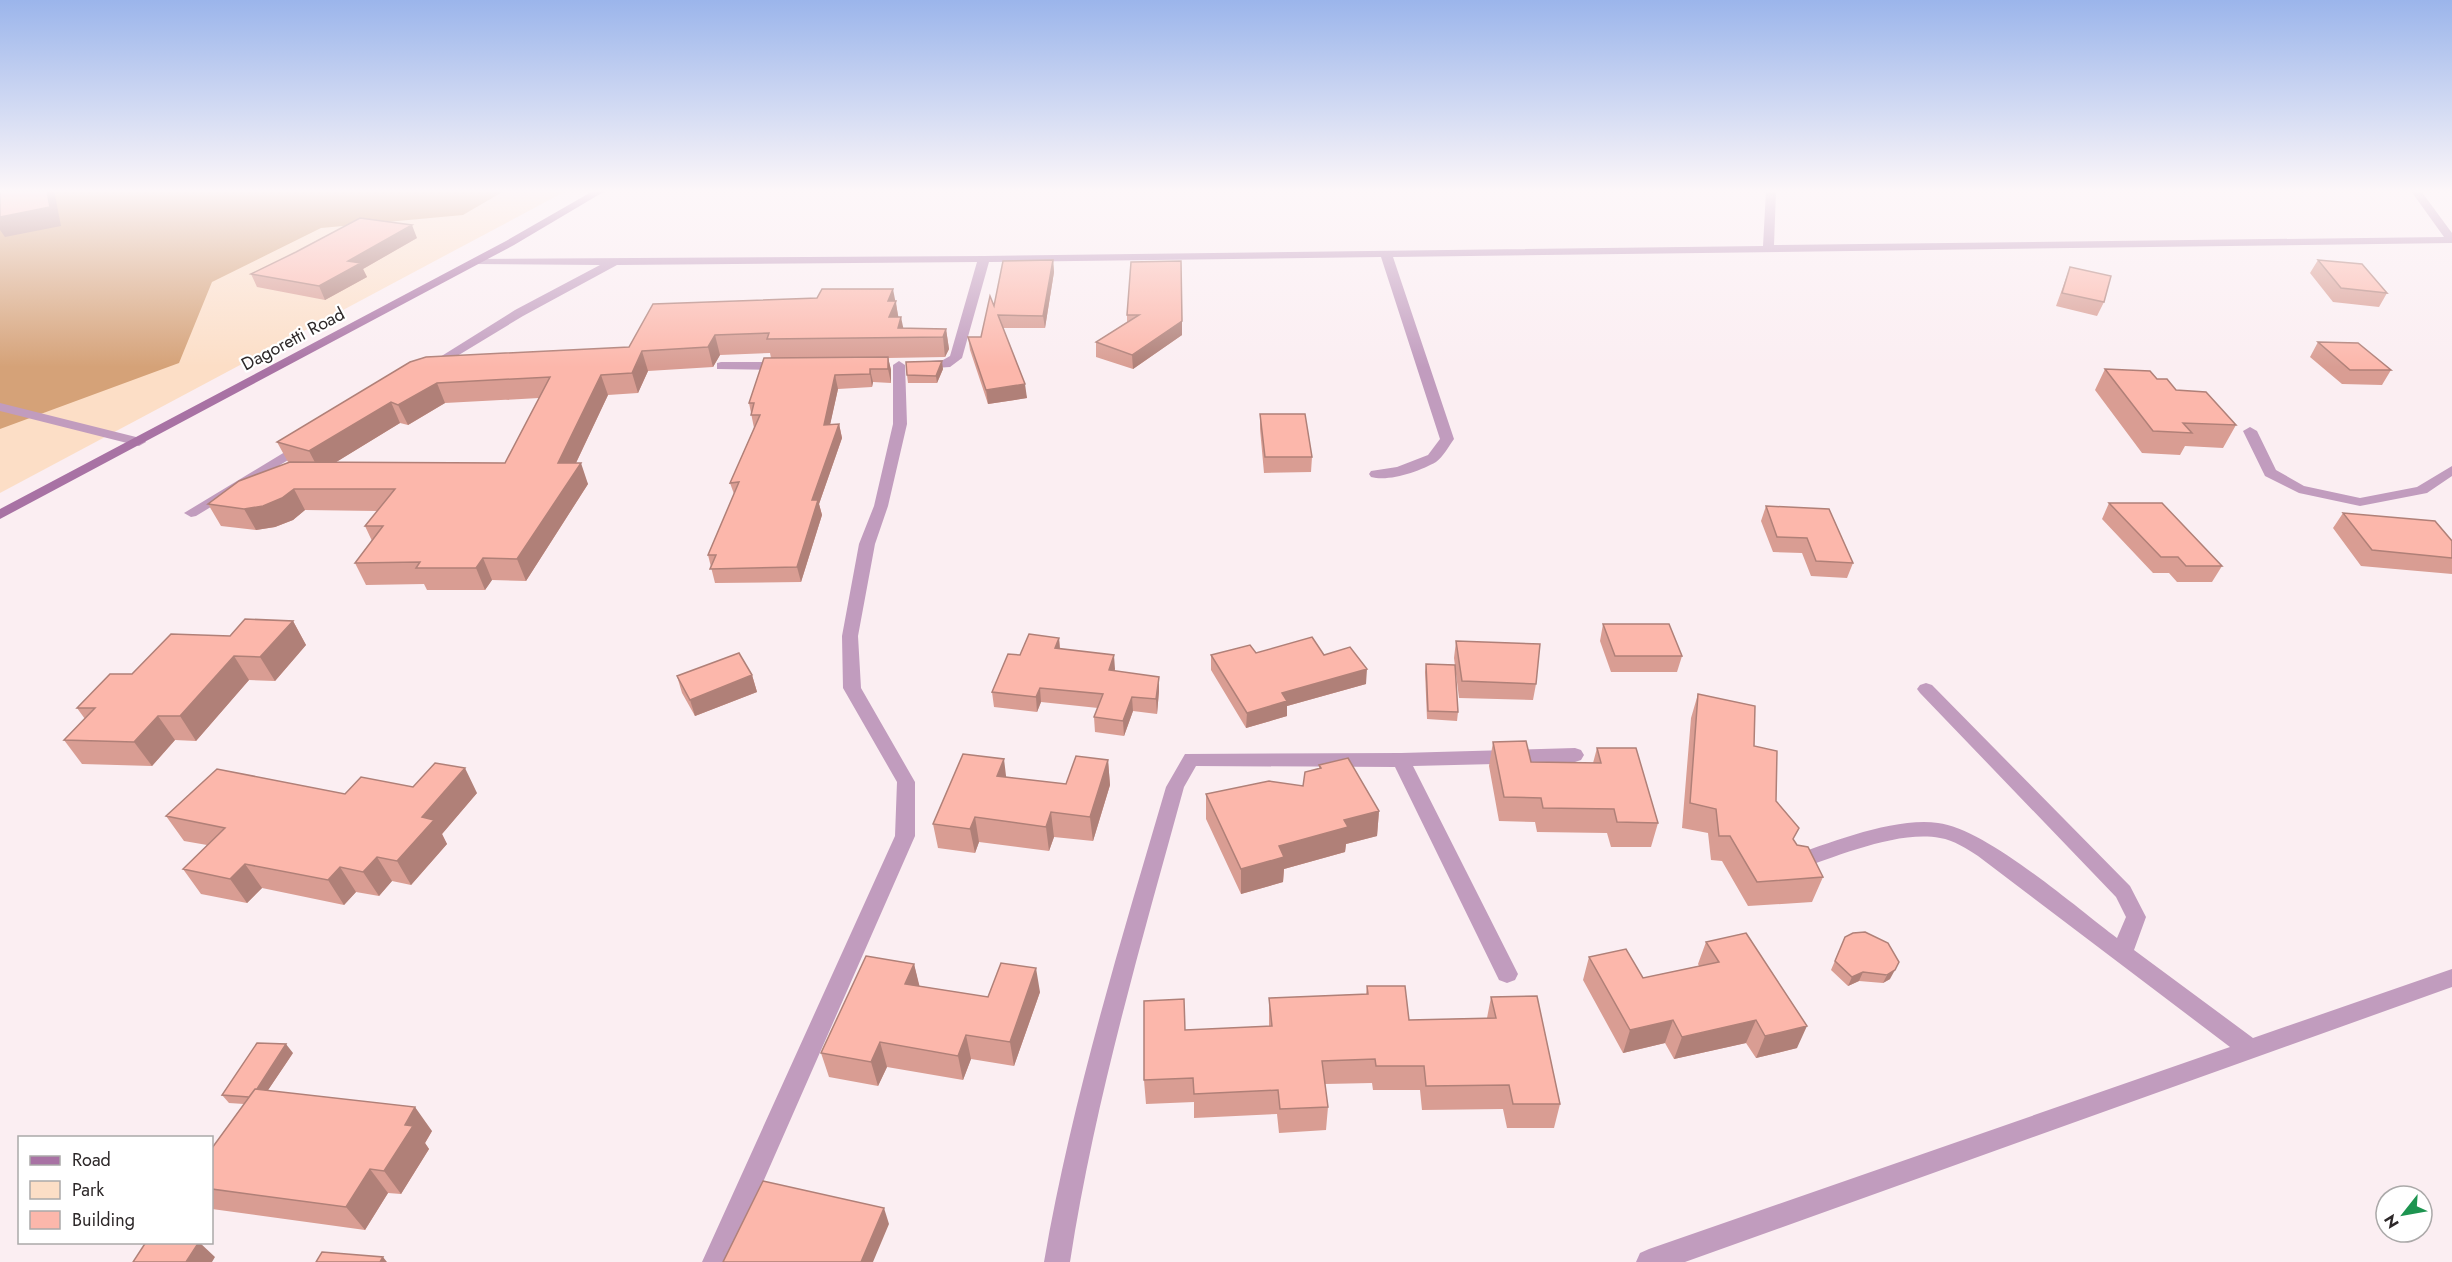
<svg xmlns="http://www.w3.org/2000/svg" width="2452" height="1262" viewBox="0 0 2452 1262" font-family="Jost,sans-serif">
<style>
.green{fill:#fcdec6}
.forest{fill:#d5a278}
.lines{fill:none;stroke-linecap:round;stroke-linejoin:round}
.minor{fill:#c19cbe;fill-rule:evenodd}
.secondary{fill:#a872a4;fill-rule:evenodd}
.wall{fill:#d99d93;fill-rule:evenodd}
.shaded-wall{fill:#b08078}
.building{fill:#fcb7ab;stroke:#b08078;stroke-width:1.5}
.labels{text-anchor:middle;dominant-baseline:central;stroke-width:4.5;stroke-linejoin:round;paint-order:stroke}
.far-street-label{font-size:18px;fill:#2d2829;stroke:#fff}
</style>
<rect width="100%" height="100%" fill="#fbeef2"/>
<path class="green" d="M 0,191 L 566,191 L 0,493 Z"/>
<path class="forest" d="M 0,191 L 504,191 L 463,215 L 321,228 L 212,282 L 179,363 L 0,429 Z"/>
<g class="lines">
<path class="minor" d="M 1766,191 L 1776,191 L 1774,245 L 2444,237 L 2411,191 L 2421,191 L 2452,233 L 2452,243 L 1393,257 L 1454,439 C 1449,446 1443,457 1436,462 C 1420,471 1390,482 1371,477 L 1369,474 L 1371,471 L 1397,467 L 1428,455 L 1440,439 L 1381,257 L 989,262 L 962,358 L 950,367 L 921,369 L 917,368 L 917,362 L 943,360 L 950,356 L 977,262 L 617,265 L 523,316 L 434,370 L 430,371 L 424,367 L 515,310 L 600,265 L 470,264 L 468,262 L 474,259 L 984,256 L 1763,246 Z
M 899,361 L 905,365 L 907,424 L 888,506 L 875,544 L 858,636 L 861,688 L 915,782 L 915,836 L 728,1262 L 702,1262 L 895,836 L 897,782 L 843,688 L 842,636 L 859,544 L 874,506 L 893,424 L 893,365 Z
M 721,362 L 784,362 L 790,366 L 784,370 L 717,369 L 717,363 Z
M 0,403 L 144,439 L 146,442 L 139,446 L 0,411 Z
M 2250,427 L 2257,431 L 2276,470 L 2304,486 L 2360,498 L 2417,487 L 2452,466 L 2452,476 L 2427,493 L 2360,506 L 2299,493 L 2265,476 L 2243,431 Z
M 303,441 L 308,442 L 308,448 L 196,516 L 191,517 L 184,513 Z
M 1926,683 L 1932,685 L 2130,886 L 2146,917 L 2134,950 L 2253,1038 L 2452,969 L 2452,987 L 1685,1262 L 1636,1262 L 1640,1253 L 1649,1249 L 2230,1047 L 1978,856 C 1967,849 1954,840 1940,838 C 1897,830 1837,857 1795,870 L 1788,867 L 1785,862 L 1788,857 C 1831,843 1893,817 1938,823 C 1985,828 2077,908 2117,938 L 2126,917 L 2116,897 L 1920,693 L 1917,689 L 1920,685 Z
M 1575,748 L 1581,750 L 1584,755 L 1581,760 L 1575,762 L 1413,766 L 1518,974 L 1515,980 L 1507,983 L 1499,980 L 1395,767 L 1196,766 L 1184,787 C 1141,944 1095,1100 1070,1262 L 1044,1262 C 1072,1100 1120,944 1166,787 L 1185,754 L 1401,753 Z"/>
<path class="secondary" d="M 593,191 L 605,191 L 514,245 L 0,519 L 0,509 L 506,241 Z"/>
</g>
<path class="wall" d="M 417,238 L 363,269 L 367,277 L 325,300 L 257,287 L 251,274 Z
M 1053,260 L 1054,272 L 1045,328 L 1003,328 L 1027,398 L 988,404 L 970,350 L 968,337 L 981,337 L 994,306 Z
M 2318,260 L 2387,293 L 2379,307 L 2333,302 L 2310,273 Z
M 1181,261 L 1182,335 L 1133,369 L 1096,357 L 1096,342 L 1127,322 L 1127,315 Z
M 2070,267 L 2104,302 L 2097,316 L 2056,306 Z
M 895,301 L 896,301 L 898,317 L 903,328 L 946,329 L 949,349 L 945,357 L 888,358 L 891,370 L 891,383 L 873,382 L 872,387 L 838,389 L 830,424 L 839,424 L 842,438 L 819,504 L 822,515 L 801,582 L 715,583 L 708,555 L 734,494 L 730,483 L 754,428 L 749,403 L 771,358 L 770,353 L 720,355 L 713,367 L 648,371 L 638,393 L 608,395 L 576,463 L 588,484 L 526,581 L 492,580 L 485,590 L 427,590 L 424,584 L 366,585 L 355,563 L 372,541 L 365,526 L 378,511 L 305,510 L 293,520 L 275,527 L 256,530 L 221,526 L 208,504 L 288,462 L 277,442 L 410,362 L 629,347 ZM 539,398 L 505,463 L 336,462 L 400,423 L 408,425 L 445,403 Z
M 2318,342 L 2391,370 L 2382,385 L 2342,384 L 2310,357 Z
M 943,369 L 937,383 L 908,383 L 907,375 Z
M 2105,369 L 2157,379 L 2236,425 L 2223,448 L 2185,446 L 2180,455 L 2142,453 L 2095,390 Z
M 1260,414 L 1312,457 L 1311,472 L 1264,473 L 1260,429 Z
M 2109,503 L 2222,566 L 2212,582 L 2177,582 L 2169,573 L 2153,573 L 2102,519 Z
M 1766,506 L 1853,563 L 1847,578 L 1811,576 L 1802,553 L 1773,552 L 1761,521 Z
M 2343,513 L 2452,541 L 2452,574 L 2361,566 L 2333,528 Z
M 293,621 L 306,645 L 275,681 L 249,680 L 196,741 L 175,740 L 152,766 L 82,764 L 64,740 L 85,719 L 77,708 L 132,674 Z
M 1603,624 L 1682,656 L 1677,672 L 1611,672 L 1600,641 Z
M 1059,638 L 1060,649 L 1115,669 L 1114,671 L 1159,691 L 1157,714 L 1133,711 L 1124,736 L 1095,732 L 1094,717 L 1098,708 L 1041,702 L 1037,712 L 994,707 L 992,692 L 1020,655 Z
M 1456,641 L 1536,684 L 1533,700 L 1459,698 L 1454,658 Z
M 1256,653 L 1324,655 L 1366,684 L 1287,706 L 1287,716 L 1246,728 L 1211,670 L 1211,655 Z
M 1426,664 L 1458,712 L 1457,721 L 1427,719 L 1425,672 Z
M 752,675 L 757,692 L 695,716 L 682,693 L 677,676 Z
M 1698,694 L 1754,746 L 1776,801 L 1794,841 L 1823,877 L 1812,902 L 1748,906 L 1722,861 L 1711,860 L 1708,833 L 1682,828 L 1691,718 Z
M 1493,742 L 1531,762 L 1593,763 L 1597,748 L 1658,823 L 1651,847 L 1611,847 L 1607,833 L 1537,832 L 1535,822 L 1499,821 L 1489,766 Z
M 1108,760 L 1110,785 L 1093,841 L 1054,837 L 1049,851 L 979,842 L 975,853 L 938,848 L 933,824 L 1006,777 L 1066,784 Z
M 1319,765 L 1379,811 L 1377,836 L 1346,844 L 1345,852 L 1284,869 L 1283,882 L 1241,894 L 1206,819 L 1206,794 L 1303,786 L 1319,768 Z
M 413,787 L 477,793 L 442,834 L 447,844 L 411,885 L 392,881 L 379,896 L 356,892 L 344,905 L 262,888 L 247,903 L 201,894 L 183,869 L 207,845 L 184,841 L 166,816 Z
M 1845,937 L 1890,979 L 1883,983 L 1859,981 L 1848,986 L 1831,970 Z
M 1706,942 L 1797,1048 L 1756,1058 L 1746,1043 L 1674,1059 L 1665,1043 L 1623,1053 L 1583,980 L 1589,957 L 1643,978 L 1699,966 L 1698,964 Z
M 914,964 L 919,986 L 988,997 L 1040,992 L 1014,1066 L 971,1059 L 963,1080 L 887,1067 L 878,1086 L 829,1077 L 821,1053 Z
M 1367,986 L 1409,1020 L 1487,1018 L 1491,997 L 1560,1104 L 1554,1128 L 1507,1128 L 1503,1109 L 1422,1110 L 1420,1090 L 1373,1090 L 1372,1083 L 1325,1084 L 1328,1107 L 1326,1130 L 1279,1133 L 1277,1114 L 1194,1118 L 1194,1102 L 1146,1104 L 1144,1080 L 1185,1030 L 1269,1026 L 1269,998 L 1366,994 Z
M 293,1053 L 268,1090 L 432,1131 L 425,1143 L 429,1149 L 401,1194 L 388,1193 L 365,1230 L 212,1209 L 212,1148 L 244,1104 L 229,1103 L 222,1095 Z"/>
<path class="shaded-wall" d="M 47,191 L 53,191 L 55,195 L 61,226 L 5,237 L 0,230 L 0,217 Z
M 412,225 L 417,238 L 363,269 L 367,277 L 325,300 L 319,286 L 348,261 Z
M 1053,260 L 1054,272 L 1045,328 L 1043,316 Z
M 893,289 L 899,320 L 893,337 L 888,301 Z
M 901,317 L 905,336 L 898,328 Z
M 1182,321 L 1182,335 L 1133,369 L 1132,355 Z
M 946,329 L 949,349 L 945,357 L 943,337 Z
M 715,335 L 720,355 L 713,367 L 708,347 Z
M 642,351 L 648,371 L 638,393 L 632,373 Z
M 888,357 L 891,370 L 891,383 L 888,369 Z
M 942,361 L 943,369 L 937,383 L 936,376 Z
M 870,369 L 873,382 L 872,387 L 870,374 Z
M 601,375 L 608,395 L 566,484 L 558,463 Z
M 835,375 L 838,389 L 827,439 L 824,425 Z
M 437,383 L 445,403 L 408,425 L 398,405 Z
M 1025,384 L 1027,398 L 988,404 L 986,390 Z
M 391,402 L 400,423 L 320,472 L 309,451 Z
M 839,424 L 842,438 L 819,504 L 822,515 L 801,582 L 797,567 L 812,500 Z
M 581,463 L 588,484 L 526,581 L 517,559 Z
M 294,489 L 305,510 L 293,520 L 275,527 L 256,530 L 244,509 Z
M 483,558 L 492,580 L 485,590 L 476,568 Z
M 293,621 L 306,645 L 275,681 L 260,657 Z
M 1059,638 L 1060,652 L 1055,648 Z
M 1114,655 L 1115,669 L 1110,684 L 1109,670 Z
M 234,656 L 249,680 L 196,741 L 180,716 Z
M 1367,669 L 1366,684 L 1287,706 L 1287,716 L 1246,728 L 1247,713 L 1282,693 Z
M 752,675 L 757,692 L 695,716 L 690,700 Z
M 1159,677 L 1159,691 L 1157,714 L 1156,699 Z
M 1040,688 L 1041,702 L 1037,712 L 1036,697 Z
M 1132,697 L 1133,711 L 1124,736 L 1123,721 Z
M 158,716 L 175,740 L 152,766 L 134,742 Z
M 1004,759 L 1007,784 L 997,776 Z
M 1108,760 L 1110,785 L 1093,841 L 1090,817 Z
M 465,768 L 477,793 L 442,834 L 447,844 L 411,885 L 397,861 L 422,817 Z
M 1379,811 L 1377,836 L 1346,844 L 1345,852 L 1284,869 L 1283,882 L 1241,894 L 1241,869 L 1279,846 L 1344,820 Z
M 1051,812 L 1054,837 L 1049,851 L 1046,827 Z
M 975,817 L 979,842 L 975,853 L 970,829 Z
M 377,857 L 392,881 L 379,896 L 363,872 Z
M 245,864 L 262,888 L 247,903 L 230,879 Z
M 340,867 L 356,892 L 344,905 L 328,880 Z
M 914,964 L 920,988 L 905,984 Z
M 1036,968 L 1040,992 L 1014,1066 L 1010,1042 Z
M 1895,970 L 1890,979 L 1883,983 L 1887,975 Z
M 1863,972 L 1859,981 L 1848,986 L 1852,977 Z
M 1673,1020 L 1665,1043 L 1623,1053 L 1630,1030 Z
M 1756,1020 L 1746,1043 L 1674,1059 L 1682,1037 Z
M 1807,1026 L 1797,1048 L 1756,1058 L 1765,1036 Z
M 966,1035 L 971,1059 L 963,1080 L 958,1056 Z
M 880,1042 L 887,1067 L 878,1086 L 871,1062 Z
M 286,1044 L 293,1053 L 258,1105 L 252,1097 Z
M 415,1107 L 432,1131 L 425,1143 L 429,1149 L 401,1194 L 384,1171 L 405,1125 Z
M 370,1169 L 388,1193 L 365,1230 L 346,1207 Z
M 884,1208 L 889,1224 L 873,1262 L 861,1262 Z
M 199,1242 L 215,1257 L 212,1262 L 186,1262 Z
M 383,1257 L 387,1262 L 380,1262 Z"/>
<path class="building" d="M 0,191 L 47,191 L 50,207 L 0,217 Z
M 360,218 L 412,225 L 348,261 L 361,263 L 319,286 L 251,274 L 296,252 Z
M 1053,260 L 1043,316 L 998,315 L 1025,384 L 986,390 L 968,337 L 981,337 L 990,296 L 994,306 L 1003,261 Z
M 2318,260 L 2362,264 L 2387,293 L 2341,288 Z
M 1181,261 L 1182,321 L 1132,355 L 1096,342 L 1139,315 L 1127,315 L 1131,262 Z
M 2070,267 L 2111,276 L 2104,302 L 2062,293 Z
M 822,289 L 893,289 L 888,301 L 896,301 L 889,317 L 901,317 L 898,328 L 946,329 L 943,337 L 767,339 L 769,333 L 715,335 L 708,347 L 642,351 L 632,373 L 601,375 L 558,463 L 581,463 L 517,559 L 483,558 L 476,568 L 416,568 L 420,562 L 355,563 L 383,526 L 365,526 L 395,489 L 294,489 L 282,498 L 263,506 L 244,509 L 208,504 L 239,481 L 290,462 L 505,463 L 550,377 L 437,383 L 398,405 L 391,402 L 309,451 L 277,442 L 410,362 L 426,357 L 629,347 L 653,304 L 817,298 Z
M 2318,342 L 2358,343 L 2391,370 L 2350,370 Z
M 888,357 L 888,369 L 870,369 L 870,374 L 835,375 L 824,425 L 839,424 L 812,500 L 818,500 L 797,567 L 710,569 L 716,555 L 708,555 L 739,482 L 730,483 L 760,415 L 751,415 L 754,403 L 749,403 L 764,358 Z
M 942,361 L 936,376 L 907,375 L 906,362 Z
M 2105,369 L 2150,371 L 2157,379 L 2167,379 L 2176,390 L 2206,392 L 2236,425 L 2183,423 L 2192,433 L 2153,431 Z
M 1260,414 L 1305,414 L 1312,457 L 1265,457 Z
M 2109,503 L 2162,503 L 2222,566 L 2186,566 L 2178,557 L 2161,557 Z
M 1766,506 L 1829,509 L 1853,563 L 1816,561 L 1807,538 L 1777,537 Z
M 2343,513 L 2435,521 L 2452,541 L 2452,558 L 2372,550 Z
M 245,619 L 293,621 L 260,657 L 234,656 L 180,716 L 158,716 L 134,742 L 64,740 L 95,708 L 77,708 L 110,674 L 132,674 L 171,634 L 230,636 Z
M 1603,624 L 1669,624 L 1682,656 L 1615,656 Z
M 1029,634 L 1059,638 L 1055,648 L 1114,655 L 1109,670 L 1159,677 L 1156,699 L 1132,697 L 1123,721 L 1094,717 L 1103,694 L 1040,688 L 1036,697 L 992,692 L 1008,654 L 1020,655 Z
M 1312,637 L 1324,655 L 1350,647 L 1367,669 L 1282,693 L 1287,701 L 1247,713 L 1211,655 L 1250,645 L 1256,653 Z
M 1456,641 L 1540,644 L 1536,684 L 1462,681 Z
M 739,653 L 752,675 L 690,700 L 677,676 Z
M 1426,664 L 1455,665 L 1458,712 L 1428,711 Z
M 1698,694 L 1755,706 L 1754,746 L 1777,751 L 1776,801 L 1799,828 L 1793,839 L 1797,845 L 1808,847 L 1823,877 L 1757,882 L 1730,836 L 1719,836 L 1716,809 L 1690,803 Z
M 1526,741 L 1531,762 L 1601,763 L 1597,748 L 1636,748 L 1658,823 L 1617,822 L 1614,809 L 1543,808 L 1541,798 L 1504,797 L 1493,742 Z
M 963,754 L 1004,759 L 997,776 L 1066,784 L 1076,756 L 1108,760 L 1090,817 L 1051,812 L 1046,827 L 975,817 L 970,829 L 933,824 Z
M 1348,758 L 1379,811 L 1344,820 L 1348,827 L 1279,846 L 1284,857 L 1241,869 L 1206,794 L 1269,781 L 1303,786 L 1305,772 L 1321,768 L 1319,765 Z
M 435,763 L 465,768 L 422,817 L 434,820 L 397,861 L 377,857 L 363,872 L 340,867 L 328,880 L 245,864 L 230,879 L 183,869 L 225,828 L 166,816 L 217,769 L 345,794 L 361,777 L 413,787 Z
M 1865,932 L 1888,943 L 1899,962 L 1895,970 L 1887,975 L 1863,972 L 1852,977 L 1835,961 L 1845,937 L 1853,933 Z
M 1746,933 L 1807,1026 L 1765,1036 L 1756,1020 L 1682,1037 L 1673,1020 L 1630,1030 L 1589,957 L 1626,949 L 1643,978 L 1719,962 L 1706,942 Z
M 866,956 L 914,964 L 905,984 L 988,997 L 1001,963 L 1036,968 L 1010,1042 L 966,1035 L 958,1056 L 880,1042 L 871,1062 L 821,1053 Z
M 1367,986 L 1405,986 L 1409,1020 L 1496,1018 L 1491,997 L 1537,996 L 1560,1104 L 1513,1104 L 1509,1085 L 1426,1086 L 1424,1066 L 1376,1066 L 1375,1059 L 1322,1061 L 1328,1107 L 1280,1109 L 1278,1090 L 1194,1094 L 1193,1078 L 1144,1080 L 1144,1001 L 1184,999 L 1185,1030 L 1272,1026 L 1269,998 L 1368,994 Z
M 257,1043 L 286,1044 L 257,1089 L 255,1089 L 249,1097 L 222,1095 Z
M 255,1089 L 415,1107 L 405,1125 L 413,1126 L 384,1171 L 370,1169 L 346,1207 L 212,1189 L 212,1148 Z
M 763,1181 L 884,1208 L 861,1262 L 723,1262 Z
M 146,1242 L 199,1242 L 186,1262 L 133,1262 Z
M 322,1252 L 383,1257 L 380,1262 L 316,1262 Z"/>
<linearGradient id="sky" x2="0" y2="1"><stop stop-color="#9bb5eb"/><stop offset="0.52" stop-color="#fdf7f9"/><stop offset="1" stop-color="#fdf7f9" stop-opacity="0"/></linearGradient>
<rect width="2452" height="367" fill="url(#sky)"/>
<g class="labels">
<g class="far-street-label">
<text transform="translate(293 339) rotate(-28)">Dagoretti Road</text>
</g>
</g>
<rect x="18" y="1136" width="195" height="108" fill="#ffffff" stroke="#aba9a9" stroke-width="1.5"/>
<rect x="30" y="1156" width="30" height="9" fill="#a872a4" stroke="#aba9a9" stroke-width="1.5"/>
<text x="72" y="1166" font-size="18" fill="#2d2829">Road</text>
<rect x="30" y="1181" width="30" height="18" fill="#fcdec6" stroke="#aba9a9" stroke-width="1.5"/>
<text x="72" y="1196" font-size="18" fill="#2d2829">Park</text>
<rect x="30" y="1211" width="30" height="18" fill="#fcb7ab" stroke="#aba9a9" stroke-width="1.5"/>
<text x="72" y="1226" font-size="18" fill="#2d2829">Building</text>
<g transform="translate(2404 1214) rotate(239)"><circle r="28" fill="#ffffff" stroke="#aba9a9" stroke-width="1.5"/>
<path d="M0-4.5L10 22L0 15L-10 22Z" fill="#1d9450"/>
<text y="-9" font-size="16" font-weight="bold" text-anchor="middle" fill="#2d2829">N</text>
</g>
</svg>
